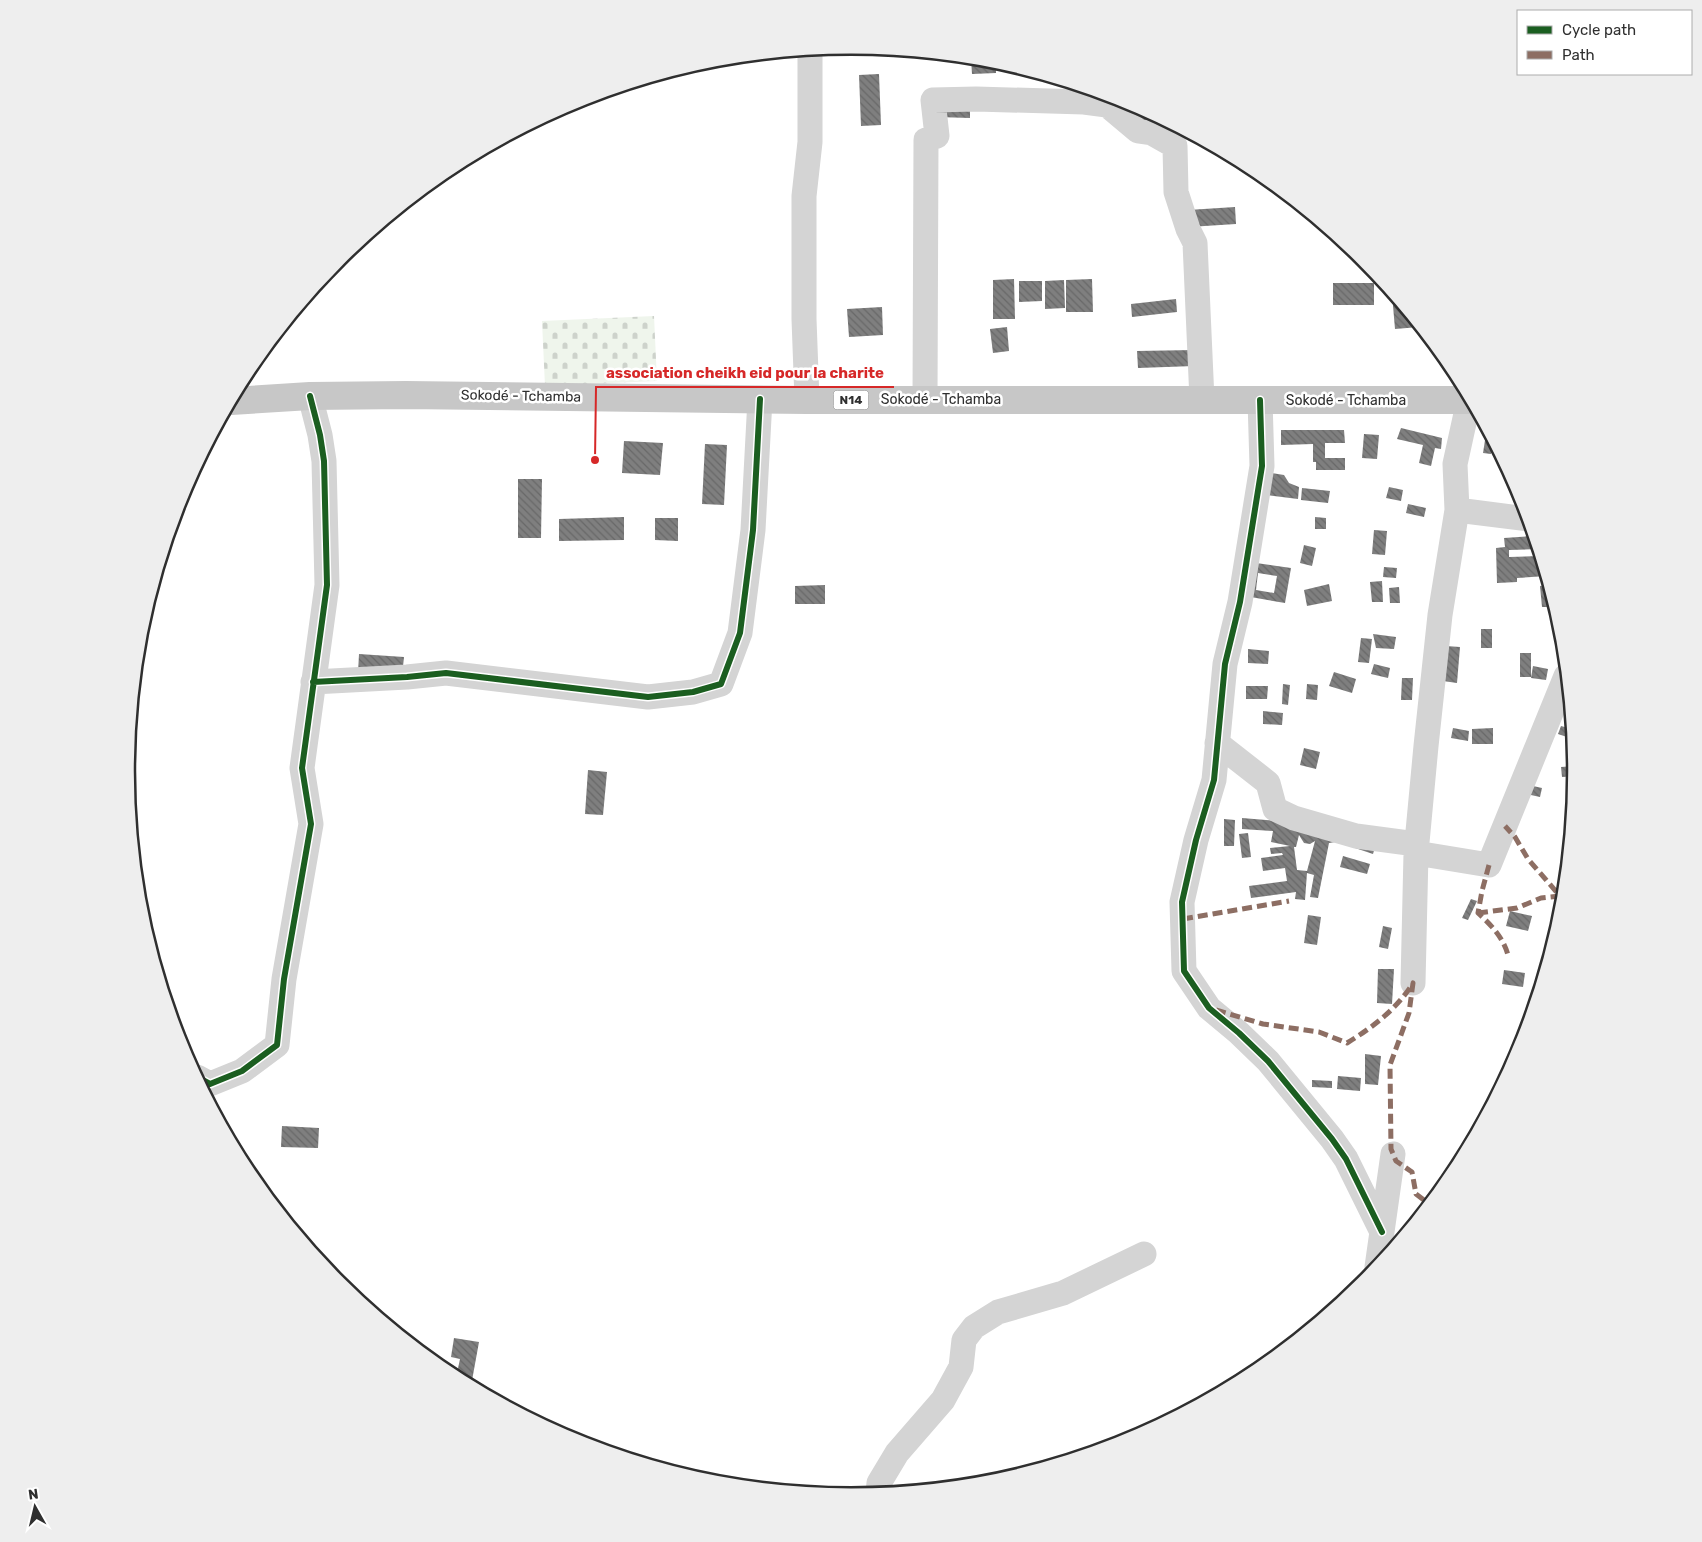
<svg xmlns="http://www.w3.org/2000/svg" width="1702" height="1542" viewBox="0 0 1702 1542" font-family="Rubik,sans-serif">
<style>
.cemetery{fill:url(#cemetery-stones)}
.building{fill:url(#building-back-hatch);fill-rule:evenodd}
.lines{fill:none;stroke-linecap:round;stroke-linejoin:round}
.minor{stroke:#d4d4d4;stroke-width:25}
.major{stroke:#c7c7c7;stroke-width:28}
.quiet{stroke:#8d6e63;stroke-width:5;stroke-dasharray:10 5;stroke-linecap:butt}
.cycleway-casing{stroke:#fff;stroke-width:9}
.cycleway{stroke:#1b5e20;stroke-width:6}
.labels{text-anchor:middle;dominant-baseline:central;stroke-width:5;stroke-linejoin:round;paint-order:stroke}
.shield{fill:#fff;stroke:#6d6d6d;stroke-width:1}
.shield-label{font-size:12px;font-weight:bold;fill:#2f2f2f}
.street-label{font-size:14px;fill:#2f2f2f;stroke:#fff}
.rim{fill:none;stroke:#2f2f2f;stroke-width:2.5}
.leader{fill:none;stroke:#d62828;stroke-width:2}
.callout-dot{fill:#d62828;stroke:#fff;stroke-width:2}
.callout-label{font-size:15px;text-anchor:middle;font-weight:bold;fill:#d62828;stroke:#fff;stroke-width:5;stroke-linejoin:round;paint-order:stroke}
</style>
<defs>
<pattern id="cemetery-stones" width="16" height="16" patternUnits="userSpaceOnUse" patternTransform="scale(1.25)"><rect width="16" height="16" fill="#eff5ec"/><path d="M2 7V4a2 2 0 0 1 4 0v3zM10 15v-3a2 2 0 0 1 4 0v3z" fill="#cdd2cb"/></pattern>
<pattern id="building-back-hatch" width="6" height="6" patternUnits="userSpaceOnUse" patternTransform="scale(1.25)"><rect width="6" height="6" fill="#7f7f7f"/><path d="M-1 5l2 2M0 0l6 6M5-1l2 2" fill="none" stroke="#686868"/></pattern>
</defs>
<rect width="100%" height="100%" fill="#fff"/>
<path class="cemetery" d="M 654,316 L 657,381 L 545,386 L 542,321 Z"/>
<path class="building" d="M 971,58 L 996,61 L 996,73 L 972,74 Z
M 879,74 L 881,125 L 861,126 L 859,75 Z
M 970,102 L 970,118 L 937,117 L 935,103 Z
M 1136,117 L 1158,117 L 1180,129 L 1137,128 Z
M 1235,207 L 1236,224 L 1189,227 L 1188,210 Z
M 1014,279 L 1015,319 L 993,319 L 993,280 Z
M 1092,279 L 1093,312 L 1066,312 L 1066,280 Z
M 1064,280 L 1065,308 L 1045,309 L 1045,281 Z
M 1019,281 L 1042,281 L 1042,301 L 1019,302 Z
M 1333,283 L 1374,283 L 1374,305 L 1333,305 Z
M 1392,294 L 1419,327 L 1395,329 Z
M 1176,299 L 1177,312 L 1132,317 L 1131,304 Z
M 882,307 L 883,335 L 849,337 L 847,309 Z
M 1007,327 L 1009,351 L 993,353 L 990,329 Z
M 1194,350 L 1194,366 L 1138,368 L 1137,351 Z
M 1401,428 L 1442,438 L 1441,449 L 1435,448 L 1431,466 L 1419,463 L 1423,445 L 1397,439 Z
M 1281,430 L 1344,430 L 1345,443 L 1325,443 L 1325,458 L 1345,458 L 1345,470 L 1316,470 L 1316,462 L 1313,462 L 1313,444 L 1281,445 Z
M 1364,434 L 1379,435 L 1377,459 L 1362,458 Z
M 1486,434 L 1489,434 L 1493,442 L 1491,454 L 1483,453 Z
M 624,441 L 663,443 L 660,475 L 622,473 Z
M 705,444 L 727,445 L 724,505 L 702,504 Z
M 1505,470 L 1508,470 L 1513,480 L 1504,479 Z
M 1265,472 L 1284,475 L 1289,483 L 1299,487 L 1298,499 L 1267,495 Z
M 518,479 L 542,479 L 541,538 L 518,538 Z
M 1389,487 L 1403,490 L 1401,501 L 1386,498 Z
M 1302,488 L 1330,491 L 1328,503 L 1301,500 Z
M 1408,504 L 1426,508 L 1424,517 L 1406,513 Z
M 624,517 L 624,540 L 559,541 L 559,519 Z
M 1315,517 L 1326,518 L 1326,529 L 1315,529 Z
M 655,518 L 678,518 L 678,541 L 655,540 Z
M 1374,530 L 1387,531 L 1385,555 L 1372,554 Z
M 1533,536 L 1537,549 L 1509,550 L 1509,557 L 1540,556 L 1546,576 L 1517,578 L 1517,582 L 1497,583 L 1496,548 L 1505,547 L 1504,538 Z
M 1304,545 L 1316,548 L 1312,566 L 1300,563 Z
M 1249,562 L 1291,568 L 1285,603 L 1245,596 ZM 1258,573 L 1277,576 L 1274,593 L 1256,590 Z
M 1384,567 L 1397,568 L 1396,578 L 1383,577 Z
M 1382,581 L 1383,602 L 1372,602 L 1370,582 Z
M 1329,584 L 1332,601 L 1307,606 L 1304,590 Z
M 825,585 L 825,604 L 795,604 L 795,586 Z
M 1548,585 L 1551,594 L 1551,607 L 1542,607 L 1540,586 Z
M 1399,587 L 1400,603 L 1390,603 L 1389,588 Z
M 1481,629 L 1492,629 L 1492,648 L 1481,648 Z
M 1373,634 L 1396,637 L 1394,649 L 1376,648 Z
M 1361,638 L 1372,639 L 1369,663 L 1358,662 Z
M 1446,646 L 1460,647 L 1457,683 L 1443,681 Z
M 1248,649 L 1269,651 L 1268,664 L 1248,663 Z
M 1520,653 L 1531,653 L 1531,677 L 1520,677 Z
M 359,654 L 404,657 L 402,676 L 358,673 Z
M 1374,664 L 1390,668 L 1388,678 L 1371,674 Z
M 1533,666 L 1548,669 L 1546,680 L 1531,678 Z
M 1334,672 L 1356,679 L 1352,693 L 1329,686 Z
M 1402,678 L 1413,678 L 1412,700 L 1401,700 Z
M 1283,684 L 1290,685 L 1288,705 L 1282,704 Z
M 1307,684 L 1318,685 L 1317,700 L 1306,699 Z
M 1246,686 L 1268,686 L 1267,699 L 1246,699 Z
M 1263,711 L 1283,713 L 1282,725 L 1263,724 Z
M 1561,726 L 1572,729 L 1573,739 L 1558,734 Z
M 1453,728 L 1469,731 L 1468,741 L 1451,738 Z
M 1493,728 L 1493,744 L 1472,744 L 1472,729 Z
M 1304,748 L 1320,752 L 1316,769 L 1300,765 Z
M 1568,749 L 1574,751 L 1575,760 L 1566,758 Z
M 1575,766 L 1575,776 L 1562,777 L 1561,767 Z
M 588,770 L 607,772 L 603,815 L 585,814 Z
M 1524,784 L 1542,788 L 1540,797 L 1522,793 Z
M 1242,818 L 1277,821 L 1376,844 L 1373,854 L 1346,845 L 1348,840 L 1329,843 L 1318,898 L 1310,897 L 1314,875 L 1307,873 L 1305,900 L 1295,899 L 1296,892 L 1251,898 L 1249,886 L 1287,881 L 1285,868 L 1263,871 L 1261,858 L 1283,855 L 1282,853 L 1271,854 L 1270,848 L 1290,846 L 1271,842 L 1273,831 L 1242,829 ZM 1299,835 L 1304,843 L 1310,844 L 1315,841 L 1307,871 L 1297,870 L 1294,847 L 1296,847 Z
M 1224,819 L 1235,820 L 1234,846 L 1224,846 Z
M 1248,833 L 1251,857 L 1242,858 L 1239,834 Z
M 1343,856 L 1370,864 L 1367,874 L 1340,867 Z
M 1471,899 L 1477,901 L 1468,920 L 1462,918 Z
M 1510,911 L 1532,916 L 1528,931 L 1506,926 Z
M 1308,915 L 1321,917 L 1317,945 L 1304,943 Z
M 1383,926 L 1392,928 L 1388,949 L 1379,947 Z
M 1378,969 L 1394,969 L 1392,1004 L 1377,1003 Z
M 1504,970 L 1525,973 L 1523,987 L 1502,984 Z
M 1365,1054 L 1381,1056 L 1378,1085 L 1365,1084 Z
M 1338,1076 L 1361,1078 L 1360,1091 L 1337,1089 Z
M 1312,1080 L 1332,1081 L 1332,1088 L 1312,1087 Z
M 282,1126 L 319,1128 L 318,1148 L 281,1147 Z
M 454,1338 L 479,1342 L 471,1386 L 445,1371 L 457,1373 L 460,1359 L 451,1357 Z"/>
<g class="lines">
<path class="minor" d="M 925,399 L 926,140 L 937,136 L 933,100 L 976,99 L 1084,102 L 1107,105 L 1138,131 L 1152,133 L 1175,146 L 1176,192 L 1188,229 L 1195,243 L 1202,400
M 807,400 L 804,319 L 804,196 L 810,142 L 810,50
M 1260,400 L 1262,466 L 1240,602 L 1225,664 L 1214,780 L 1196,840 L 1182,902 L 1184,971 L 1209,1008 L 1239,1033 L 1268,1061 L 1332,1139 L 1346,1159 L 1382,1232
M 1457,510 L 1528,519
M 313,682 L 407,677 L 446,673 L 648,697 L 693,692 L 721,684 L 740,633 L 753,530 L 760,399
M 1217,743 L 1268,783 L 1275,809 L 1294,818 L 1356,836 L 1416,844
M 1416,853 L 1489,865 L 1566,676
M 1413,983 L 1416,853 L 1426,746 L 1440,615 L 1457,510 L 1455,464 L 1469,400
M 197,1077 L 210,1084 L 242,1071 L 277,1045 L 284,979 L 311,824 L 302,768 L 327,585 L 324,461 L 320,435 L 310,396
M 1377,1267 L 1393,1154
M 878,1493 L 879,1483 L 897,1453 L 943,1400 L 961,1367 L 964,1340 L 974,1327 L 998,1312 L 1063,1293 L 1144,1254"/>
<path class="major" d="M 231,401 L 310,396 L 406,395 L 807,400 L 1470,400"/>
<path class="quiet" d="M 1469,400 L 1470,398
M 1489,865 L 1482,891 L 1478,913 C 1491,925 1503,937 1508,955
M 1478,913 L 1517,908 L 1541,898 L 1560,896 L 1528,859 L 1515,837 L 1505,826
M 1183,919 L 1289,901
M 1216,1010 L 1263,1024 L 1319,1032 L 1347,1043 C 1373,1027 1397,1009 1413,983 L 1409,1013 L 1390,1065 L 1391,1149 L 1396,1161 L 1412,1172 L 1416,1194 L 1429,1204"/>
<g class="cycleway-casing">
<path id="cycleway" d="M 1260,400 L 1262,466 L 1240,602 L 1225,664 L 1214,780 L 1196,840 L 1182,902 L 1184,971 L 1209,1008 L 1239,1033 L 1268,1061 L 1332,1139 L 1346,1159 L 1382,1232
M 313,682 L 407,677 L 446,673 L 648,697 L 693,692 L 721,684 L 740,633 L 753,530 L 760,399
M 197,1077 L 210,1084 L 242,1071 L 277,1045 L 284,979 L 311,824 L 302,768 L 327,585 L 324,461 L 320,435 L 310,396"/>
</g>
<use href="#cycleway" class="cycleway"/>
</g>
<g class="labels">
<rect class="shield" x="833.5" y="390.5" width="35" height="19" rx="4"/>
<g class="shield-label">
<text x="851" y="400">N14</text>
</g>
<g class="street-label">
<text transform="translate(521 396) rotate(1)">Sokodé - Tchamba</text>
<text x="941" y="399">Sokodé - Tchamba</text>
<text x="1346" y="400">Sokodé - Tchamba</text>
</g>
</g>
<path d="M0 0H1702V1542H0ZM135 771a716 716 0 1 1 1432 0a716 716 0 1 1-1432 0Z" fill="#eee" fill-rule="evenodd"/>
<path class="rim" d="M135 771a716 716 0 1 1 1432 0a716 716 0 1 1-1432 0Z"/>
<path class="leader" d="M595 460L596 387H894"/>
<circle class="callout-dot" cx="595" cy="460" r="5"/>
<g class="callout-label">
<text x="745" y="378">association cheikh eid pour la charite</text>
</g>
<rect x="1517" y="10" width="175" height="65" fill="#ffffff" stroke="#acacac"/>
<rect x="1527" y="26" width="25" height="8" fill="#1b5e20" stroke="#acacac"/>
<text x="1562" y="35" font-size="15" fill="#2f2f2f">Cycle path</text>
<rect x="1527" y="51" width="25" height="8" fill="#8d6e63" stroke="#acacac"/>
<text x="1562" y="60" font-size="15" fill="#2f2f2f">Path</text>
<g transform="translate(35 1507) rotate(352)" stroke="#ffffff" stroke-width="4" paint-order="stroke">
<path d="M0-4L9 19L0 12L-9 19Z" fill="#2f2f2f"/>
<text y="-8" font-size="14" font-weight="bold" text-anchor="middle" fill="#2f2f2f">N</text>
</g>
</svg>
